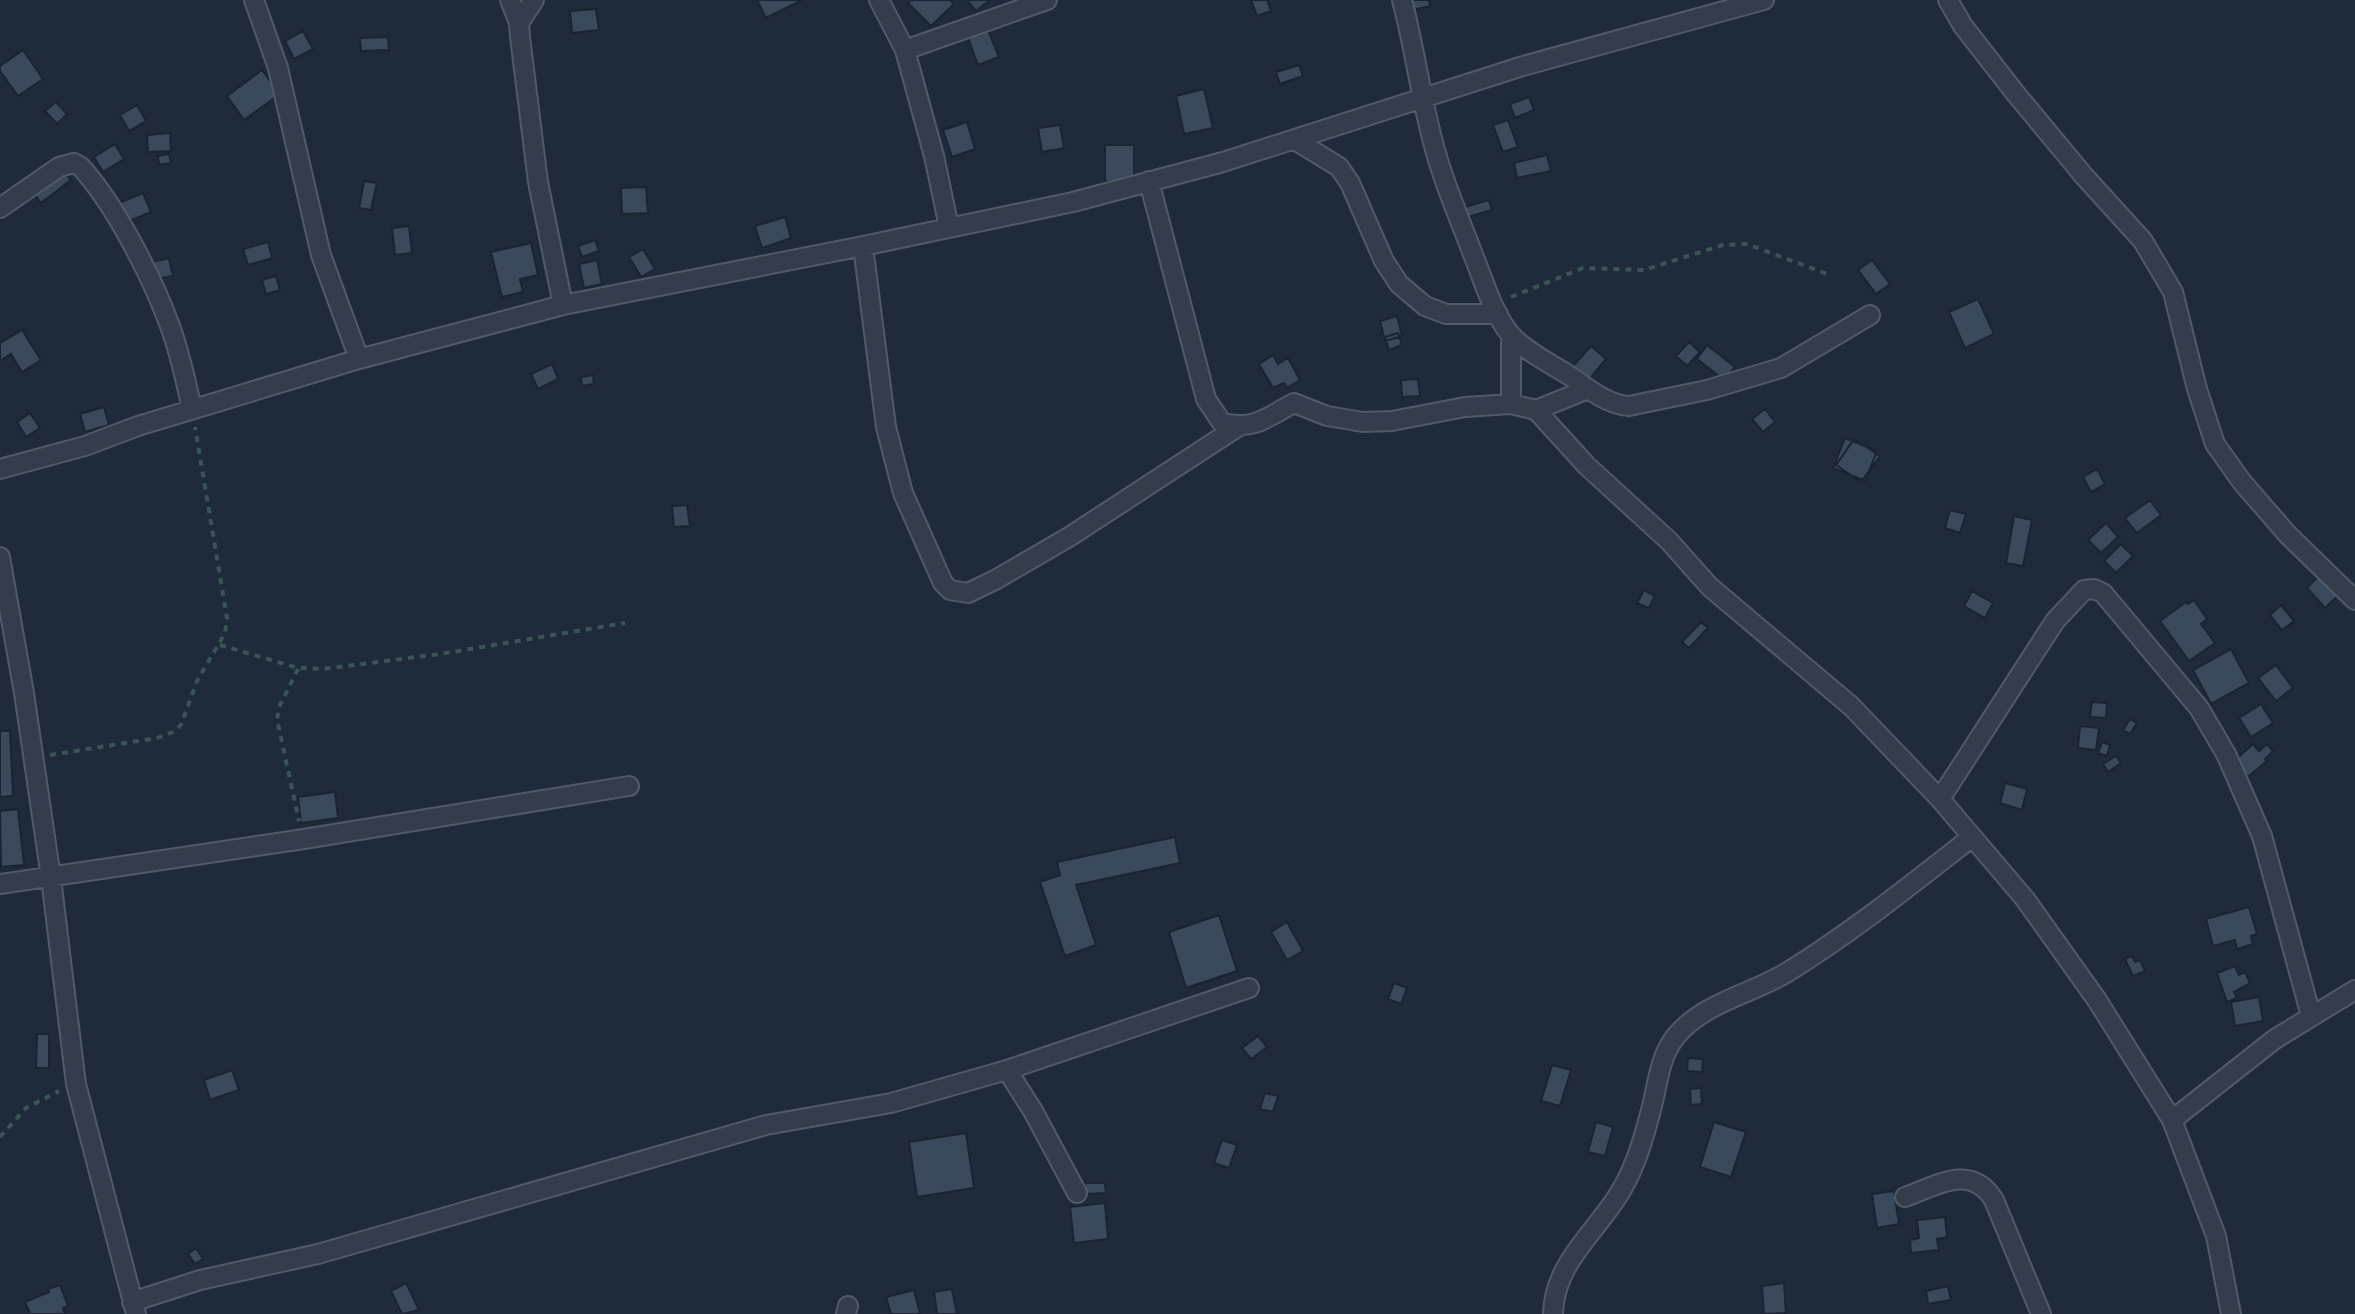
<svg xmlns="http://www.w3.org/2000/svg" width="2355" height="1314" viewBox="0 0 2355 1314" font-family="Overpass,sans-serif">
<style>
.building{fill:#3a495b;stroke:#1a2432;stroke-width:2}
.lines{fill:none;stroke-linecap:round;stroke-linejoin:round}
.minor-casing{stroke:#505b69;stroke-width:22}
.path{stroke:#3b5556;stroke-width:4;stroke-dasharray:6 6;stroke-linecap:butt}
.minor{stroke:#333d4b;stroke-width:18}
</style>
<rect width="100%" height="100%" fill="#1f2b3b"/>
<path class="building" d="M 757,0 L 802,0 L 766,18 Z
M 911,0 L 950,0 L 954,4 L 931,26 L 908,3 Z
M 967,0 L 990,0 L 976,11 Z
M 1251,0 L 1267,0 L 1271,11 L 1257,16 Z
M 1411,0 L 1429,0 L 1430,6 L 1413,10 Z
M 596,9 L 599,30 L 572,33 L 570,11 Z
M 988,30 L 999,57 L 978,65 L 968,38 Z
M 303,31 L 313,49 L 294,59 L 285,41 Z
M 388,37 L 389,50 L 361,51 L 360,38 Z
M 23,50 L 43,79 L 18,96 L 0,71 L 0,66 Z
M 1299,65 L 1303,76 L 1280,84 L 1276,72 Z
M 262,70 L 280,94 L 244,120 L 227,96 Z
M 1204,89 L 1213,128 L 1184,134 L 1176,96 Z
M 1529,97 L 1534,110 L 1515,118 L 1510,104 Z
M 56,102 L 67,114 L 57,124 L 45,111 Z
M 137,105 L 146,121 L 129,131 L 120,115 Z
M 1508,120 L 1518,147 L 1503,152 L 1493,125 Z
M 967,122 L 975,149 L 952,157 L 943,130 Z
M 1060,125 L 1064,148 L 1042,152 L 1038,128 Z
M 170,133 L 171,151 L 148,152 L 147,135 Z
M 115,144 L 124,159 L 103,172 L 94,157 Z
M 1105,145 L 1134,145 L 1134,181 L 1105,182 Z
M 169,154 L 171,163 L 159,165 L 158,156 Z
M 1547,155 L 1551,171 L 1517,178 L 1514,163 Z
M 61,168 L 71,180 L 41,203 L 32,191 Z
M 364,181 L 377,183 L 371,210 L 359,208 Z
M 646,187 L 648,213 L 622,214 L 621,188 Z
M 143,193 L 151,212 L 125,223 L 116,204 Z
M 1489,200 L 1492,210 L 1468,217 L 1465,207 Z
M 785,217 L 791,238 L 762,248 L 755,226 Z
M 409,226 L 412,253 L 395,255 L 392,228 Z
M 595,240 L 599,251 L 582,257 L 578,246 Z
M 268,242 L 272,258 L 248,265 L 243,249 Z
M 531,243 L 538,275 L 520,279 L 523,292 L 502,297 L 491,252 Z
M 643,249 L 655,269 L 641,277 L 629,257 Z
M 169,258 L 173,276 L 156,279 L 152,262 Z
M 597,260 L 602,284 L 584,288 L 579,264 Z
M 1872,260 L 1890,284 L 1876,294 L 1858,270 Z
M 276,276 L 280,290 L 266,294 L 262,280 Z
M 1978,299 L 1994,334 L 1965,348 L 1949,312 Z
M 1397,316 L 1402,336 L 1385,341 L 1380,321 Z
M 22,330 L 41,360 L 22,372 L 11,354 L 0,361 L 0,343 Z
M 1398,333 L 1402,345 L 1389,350 L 1385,337 Z
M 1689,342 L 1700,352 L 1687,366 L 1676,356 Z
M 1707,345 L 1735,367 L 1724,380 L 1697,359 Z
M 1591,346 L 1606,359 L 1587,382 L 1571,368 Z
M 1273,355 L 1278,364 L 1288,358 L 1300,380 L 1287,388 L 1284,383 L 1273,388 L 1259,364 Z
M 552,364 L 558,379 L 538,389 L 531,374 Z
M 593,375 L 594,384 L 582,386 L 581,377 Z
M 1418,379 L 1420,396 L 1402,397 L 1401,380 Z
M 104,407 L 109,425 L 85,432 L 80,414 Z
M 1765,409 L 1775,422 L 1763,432 L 1752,419 Z
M 30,413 L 40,428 L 26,437 L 17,422 Z
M 1845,438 L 1877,451 L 1865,481 L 1833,468 Z
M 1854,439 L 1880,456 L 1861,482 L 1836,465 Z
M 2097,469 L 2105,484 L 2091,492 L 2083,477 Z
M 2150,500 L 2161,515 L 2137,533 L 2125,518 Z
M 687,505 L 690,526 L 674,527 L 672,506 Z
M 1950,510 L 1966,514 L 1960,533 L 1945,528 Z
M 2014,516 L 2032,520 L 2023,566 L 2006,563 Z
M 2106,523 L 2118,537 L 2101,553 L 2088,540 Z
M 2121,544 L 2133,556 L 2116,573 L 2104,561 Z
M 2323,571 L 2343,591 L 2325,608 L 2307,588 Z
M 1644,590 L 1655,596 L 1649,608 L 1637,603 Z
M 1972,591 L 1993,603 L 1985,618 L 1964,606 Z
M 2194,600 L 2207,619 L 2201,624 L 2215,643 L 2189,661 L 2160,621 L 2186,602 L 2188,604 Z
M 2281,605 L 2294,621 L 2282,630 L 2270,615 Z
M 1701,622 L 1708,628 L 1689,648 L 1682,642 Z
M 2231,649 L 2249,683 L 2211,704 L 2193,670 Z
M 2276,665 L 2293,688 L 2276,701 L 2258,678 Z
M 2092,702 L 2107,703 L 2106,718 L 2090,717 Z
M 2261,704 L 2273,723 L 2251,737 L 2239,718 Z
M 2130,719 L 2137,723 L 2130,734 L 2123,730 Z
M 2080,726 L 2099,728 L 2096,750 L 2078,748 Z
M 0,731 L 10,731 L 13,796 L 0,797 Z
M 2102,742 L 2110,745 L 2107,756 L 2098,753 Z
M 2253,744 L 2259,751 L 2267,744 L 2273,751 L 2265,759 L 2267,761 L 2248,777 L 2234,761 Z
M 2116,756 L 2121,763 L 2108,772 L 2103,764 Z
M 2005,783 L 2027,789 L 2022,810 L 2000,803 Z
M 335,792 L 338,818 L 301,823 L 298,797 Z
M 18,809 L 24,865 L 1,867 L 0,811 Z
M 1175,837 L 1180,863 L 1076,885 L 1096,945 L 1065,956 L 1040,882 L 1060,875 L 1057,862 Z
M 2249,907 L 2257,934 L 2251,936 L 2253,944 L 2237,949 L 2235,940 L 2213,946 L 2206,919 Z
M 1219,915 L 1237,971 L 1186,988 L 1169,932 Z
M 1287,922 L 1303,951 L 1287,960 L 1271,932 Z
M 2132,956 L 2135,962 L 2140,960 L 2145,971 L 2133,976 L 2125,959 Z
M 2235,966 L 2239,975 L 2245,972 L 2250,983 L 2234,992 L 2237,998 L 2227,1002 L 2217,973 Z
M 1394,983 L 1407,988 L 1401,1004 L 1388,999 Z
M 2259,997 L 2263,1021 L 2235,1026 L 2231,1002 Z
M 37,1034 L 49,1034 L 49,1068 L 36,1068 Z
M 1258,1036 L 1267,1047 L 1251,1059 L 1242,1048 Z
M 1688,1058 L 1703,1059 L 1702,1072 L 1687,1071 Z
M 1552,1065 L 1571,1070 L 1560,1106 L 1541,1101 Z
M 232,1070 L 239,1090 L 210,1100 L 204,1080 Z
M 1701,1088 L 1702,1104 L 1691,1105 L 1690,1089 Z
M 1265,1093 L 1278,1096 L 1273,1112 L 1260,1109 Z
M 1596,1122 L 1613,1127 L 1605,1156 L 1588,1152 Z
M 1714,1122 L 1746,1132 L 1731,1177 L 1700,1167 Z
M 966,1133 L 974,1188 L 917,1197 L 909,1142 Z
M 1222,1140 L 1237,1145 L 1229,1168 L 1214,1163 Z
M 1085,1183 L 1105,1183 L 1106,1193 L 1085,1194 Z
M 1894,1191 L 1899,1224 L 1877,1228 L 1872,1194 Z
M 1105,1203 L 1108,1239 L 1074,1243 L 1070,1207 Z
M 1945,1217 L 1947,1237 L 1937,1239 L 1939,1250 L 1911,1253 L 1910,1240 L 1919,1238 L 1917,1220 Z
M 196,1248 L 203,1259 L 195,1264 L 188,1254 Z
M 406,1283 L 419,1310 L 402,1314 L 391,1291 Z
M 1784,1283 L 1786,1313 L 1764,1314 L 1762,1286 Z
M 60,1285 L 68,1306 L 63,1308 L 65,1314 L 30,1314 L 25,1302 L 49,1292 L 48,1289 Z
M 1948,1286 L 1951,1300 L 1928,1304 L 1926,1291 Z
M 952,1289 L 957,1314 L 937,1314 L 934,1292 Z
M 914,1290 L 920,1314 L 891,1314 L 886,1297 Z"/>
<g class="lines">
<g class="minor-casing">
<path id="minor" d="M 254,0 L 278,68 L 321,255 L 359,359
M 510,0 L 519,23
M 534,0 L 519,23 L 520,37 L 538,182 L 563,305
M 879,0 L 905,50 L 934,156 L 949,227
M 1402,0 C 1416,53 1422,108 1438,160 C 1448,193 1462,225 1474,257 C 1484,282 1493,313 1510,334 C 1523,350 1553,365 1570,376 C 1587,388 1608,405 1629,406 L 1707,390 L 1781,368 L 1870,315
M 1948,0 L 1963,26 L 2016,94 L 2084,176 L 2143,241 L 2173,292 L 2197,389 L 2215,444 L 2242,482 L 2288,535 L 2355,600
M 905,50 L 1047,0
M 1295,140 L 1339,167 L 1350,183 L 1384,261 L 1399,284 L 1425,306 L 1446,314 L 1498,314
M 1149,181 L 1206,399 L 1222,423 C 1256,430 1265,418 1294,403 L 1327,416 L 1363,422 L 1392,421 L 1465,407 L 1511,404 L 1536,410 L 1587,466 L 1669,541 L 1710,587 L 1851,706 L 1940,799 L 2025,899 L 2097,1000 L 2172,1120 L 2216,1236 L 2231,1314
M 0,208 L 59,167 L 74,163 L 80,166 C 115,204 152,277 170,326 C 180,353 186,382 192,409
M 863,246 L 886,427 L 903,493 L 943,583 L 950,590 L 968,593 L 995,580 L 1069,537 L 1239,426
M 1511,404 L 1511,336
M 1536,410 L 1588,389
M 0,469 L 85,446 L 138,426 L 359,359 L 563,305 L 863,246 L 1073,202 L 1223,162 L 1523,66 L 1764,0
M 0,557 L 24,693 L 51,878 L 76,1084 L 136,1314
M 1940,799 L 2055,621 L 2084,590 L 2094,589 L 2103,593 L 2199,708 L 2226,754 L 2262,836 L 2311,1016
M 0,884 L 304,839 L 629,786
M 1007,1070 L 1033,1111 L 1077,1193
M 2172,1120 L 2275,1039 L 2355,990
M 1905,1197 C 1938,1185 1971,1163 1994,1200 L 2041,1314
M 132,1302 L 200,1280 L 318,1254 L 766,1125 L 891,1103 L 1007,1070 L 1249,988
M 846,1314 L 848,1306
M 1553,1314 C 1554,1262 1598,1231 1622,1189 C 1636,1165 1644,1137 1651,1110 C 1658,1084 1659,1057 1676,1036 C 1703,1003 1751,994 1786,973 C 1851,933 1912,884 1972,837"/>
</g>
<path class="path" d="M 1511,297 L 1583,268 L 1644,270 L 1723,245 L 1747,244 L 1827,274
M 220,645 L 298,668 L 323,669 L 440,654 L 625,623
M 298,669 L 280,705 L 277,719 L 299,821
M 50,755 L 157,738 L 173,732 L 181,725 L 197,681 L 225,633 L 227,618 L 195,427
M 0,1137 L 26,1108 L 59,1091"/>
<use href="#minor" class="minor"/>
</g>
</svg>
